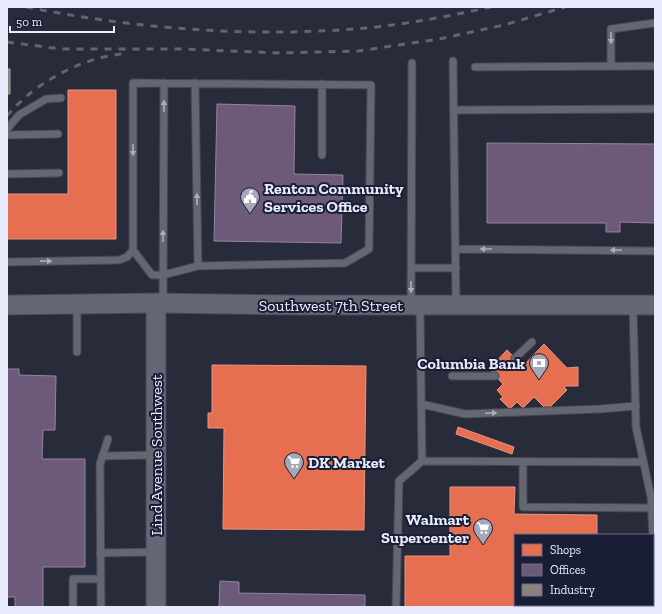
<svg xmlns="http://www.w3.org/2000/svg" width="662" height="614" viewBox="0 0 662 614" font-family="'Zilla Slab',serif">
<style>
.shops{fill:#e76f51;stroke:#e79484}
.offices{fill:#6d597a;stroke:#9285a1}
.industry{fill:#8a817c;stroke:#a6a1a2}
.lines{fill:none;stroke-linecap:round;stroke-linejoin:round}
.service-casing{stroke:#454854;stroke-width:9}
.tertiary-casing{stroke:#454854;stroke-width:21}
.service{stroke:#646672;stroke-width:7}
.tertiary{stroke:#646672;stroke-width:19}
.rail{stroke:#62646f;stroke-width:3;stroke-dasharray:7 7;stroke-linecap:butt}
.oneway{fill:#acafbe}
.labels{text-anchor:middle;dominant-baseline:central;stroke-width:4;stroke-linejoin:round;paint-order:stroke}
.poi-label{font-size:16px;font-weight:bold;fill:#e7ebfc;stroke:#191d35;text-anchor:start}
.street-label{font-size:16px;fill:#e7ebfc;stroke:#191d35}
</style>
<rect width="100%" height="100%" fill="#282b39"/>
<path class="shops" d="M 68,90 L 116,90 L 116,239 L 7,239 L 7,194 L 68,194 Z
M 544,344 L 567,368 L 578,367 L 578,386 L 566,386 L 564,387 L 567,390 L 547,410 L 534,397 L 523,408 L 517,402 L 510,409 L 500,399 L 503,397 L 497,390 L 503,384 L 489,369 L 507,350 L 523,366 Z
M 212,365 L 366,366 L 364,530 L 223,529 L 224,428 L 208,428 L 208,413 L 212,413 Z
M 458,427 L 514,447 L 512,454 L 456,434 Z
M 450,487 L 515,487 L 514,514 L 597,515 L 597,535 L 515,535 L 515,605 L 609,605 L 609,607 L 405,607 L 405,556 L 450,556 Z"/>
<path class="offices" d="M 217,104 L 295,106 L 294,174 L 343,175 L 341,243 L 214,241 Z
M 487,143 L 655,144 L 655,223 L 620,222 L 620,232 L 606,232 L 606,223 L 487,223 Z
M 7,369 L 19,369 L 19,375 L 56,376 L 55,430 L 43,430 L 42,459 L 85,459 L 85,567 L 43,567 L 43,607 L 15,607 L 15,597 L 7,597 Z
M 220,581 L 239,582 L 239,593 L 365,595 L 365,607 L 219,607 Z"/>
<path class="industry" d="M 7,69 L 10,69 L 10,94 L 7,94 Z"/>
<g class="lines">
<g class="service-casing">
<path id="service" d="M 453,61 L 456,305
M 611,66 L 611,29 L 655,23
M 475,67 L 655,66
M 195,83 L 198,266
M 322,84 L 322,155
M 454,110 L 655,109
M 7,129 L 19,115 L 46,99 L 61,98
M 7,135 L 58,134
M 7,174 L 59,173
M 456,249 L 655,251
M 7,262 L 119,260 L 127,257 L 133,250 L 133,83 L 371,85 L 369,249 L 345,263 L 198,266 L 163,275 L 152,275 L 133,250
M 411,268 L 456,268
M 163,303 L 164,83
M 411,305 L 412,63
M 633,305 L 636,427 L 651,497 L 655,578
M 77,352 L 77,304
M 515,358 L 532,342
M 452,376 L 495,376
M 421,404 L 465,414 L 600,409 L 636,406
M 102,456 L 156,455
M 422,461 L 643,462
M 523,462 L 523,507 L 655,508
M 100,553 L 156,552
M 73,607 L 73,579 L 101,579
M 101,607 L 100,464 L 108,439
M 396,607 L 399,481 L 422,461 L 420,306
M 655,607 L 655,583"/>
</g>
<g class="tertiary-casing">
<path id="tertiary" d="M 156,303 L 156,607
M 7,305 L 156,303 L 298,305 L 655,305"/>
</g>
<use href="#service" class="service"/>
<use href="#tertiary" class="tertiary"/>
<path class="rail" d="M 26,7 C 138,29 252,38 366,28 C 408,24 450,16 491,7
M 7,42 L 61,49 L 182,49 L 280,53 L 358,51 L 439,39 L 504,25 L 565,7
M 7,116 C 28,90 64,68 96,59 C 106,56 116,55 126,53"/>
</g>
<defs><path id="oneway-solid" d="M-6-.8H1V-3.2L6.5 0L1 3.2V.8H-6Z"/></defs>
<g class="oneway">
<use href="#oneway-solid" transform="translate(611 38) rotate(90)"/>
<use href="#oneway-solid" transform="translate(164 106) rotate(-90)"/>
<use href="#oneway-solid" transform="translate(133 150) rotate(90)"/>
<use href="#oneway-solid" transform="translate(197 199) rotate(-91)"/>
<use href="#oneway-solid" transform="translate(163 236) rotate(-90)"/>
<use href="#oneway-solid" transform="translate(486 249) rotate(-180)"/>
<use href="#oneway-solid" transform="translate(616 250) rotate(-180)"/>
<use href="#oneway-solid" transform="translate(46 261) rotate(-1)"/>
<use href="#oneway-solid" transform="translate(411 287) rotate(90)"/>
<use href="#oneway-solid" transform="translate(491 413) rotate(-2)"/>
</g>
<defs>
<g id="civic-pin" transform="scale(1)"><path d="M0 17L-7.5 6A9.5 9.5 0 1 1 7.5 6Z" fill="#a4a8b8" stroke="#191d35"/><path d="M-.6-6.5H3V-4.5H.6V-3L4-1V1h2V6H-6V1h2V-1L-.6-3ZM-1.2 2.5V6h2.4V2.5Z" fill="#fff"/></g>
<g id="bank-pin" transform="scale(1)"><path d="M0 17L-7.5 6A9.5 9.5 0 1 1 7.5 6Z" fill="#a4a8b8" stroke="#191d35"/><path d="M-6-4H6V4H-6ZM0-2.3a2.3 2.3 0 1 0 0 4.6a2.3 2.3 0 1 0 0-4.6Z" fill="#fff"/></g>
<g id="supermarket-pin" transform="scale(1)"><path d="M0 17L-7.5 6A9.5 9.5 0 1 1 7.5 6Z" fill="#a4a8b8" stroke="#191d35"/><path d="M-6-5.5h2.5l.6 2H6L4.5 2H-2.5L-4.4-4H-6ZM-1.5 3.2a1.3 1.3 0 1 0 .1 0ZM3 3.2a1.3 1.3 0 1 0 .1 0Z" fill="#fff"/></g>
</defs>
<g fill-rule="evenodd">
<use href="#civic-pin" x="250" y="197"/>
<use href="#bank-pin" x="539" y="363"/>
<use href="#supermarket-pin" x="294" y="462"/>
<use href="#supermarket-pin" x="483" y="528"/>
</g>
<g class="labels">
<g class="poi-label">
<text x="264" y="188">Renton Community<tspan x="264" dy="18">Services Office</tspan></text>
<text x="525" y="363" text-anchor="end">Columbia Bank</text>
<text x="308" y="462">DK Market</text>
<text x="469" y="519" text-anchor="end">Walmart<tspan x="469" dy="18">Supercenter</tspan></text>
</g>
<g class="street-label">
<text x="331" y="305">Southwest 7th Street</text>
<text transform="translate(156 455) rotate(-90)">Lind Avenue Southwest</text>
</g>
</g>
<rect width="662" height="614" fill="none" stroke="#e7ebfc" stroke-width="16"/>
<rect x="514" y="534" width="140" height="72" fill="#191d35" stroke="#6b6f85"/>
<rect x="522" y="544" width="20" height="12" fill="#e76f51" stroke="#6b6f85"/>
<text x="550" y="554" font-size="12" fill="#e7ebfc">Shops</text>
<rect x="522" y="564" width="20" height="12" fill="#6d597a" stroke="#6b6f85"/>
<text x="550" y="574" font-size="12" fill="#e7ebfc">Offices</text>
<rect x="522" y="584" width="20" height="12" fill="#8a817c" stroke="#6b6f85"/>
<text x="550" y="594" font-size="12" fill="#e7ebfc">Industry</text>
<path d="M10 26v6h104v-6" fill="none" stroke="#e7ebfc" stroke-width="2"/>
<text x="16" y="26" font-size="12" fill="#e7ebfc" stroke="#191d35" stroke-width="3" paint-order="stroke">50 m</text>
</svg>
